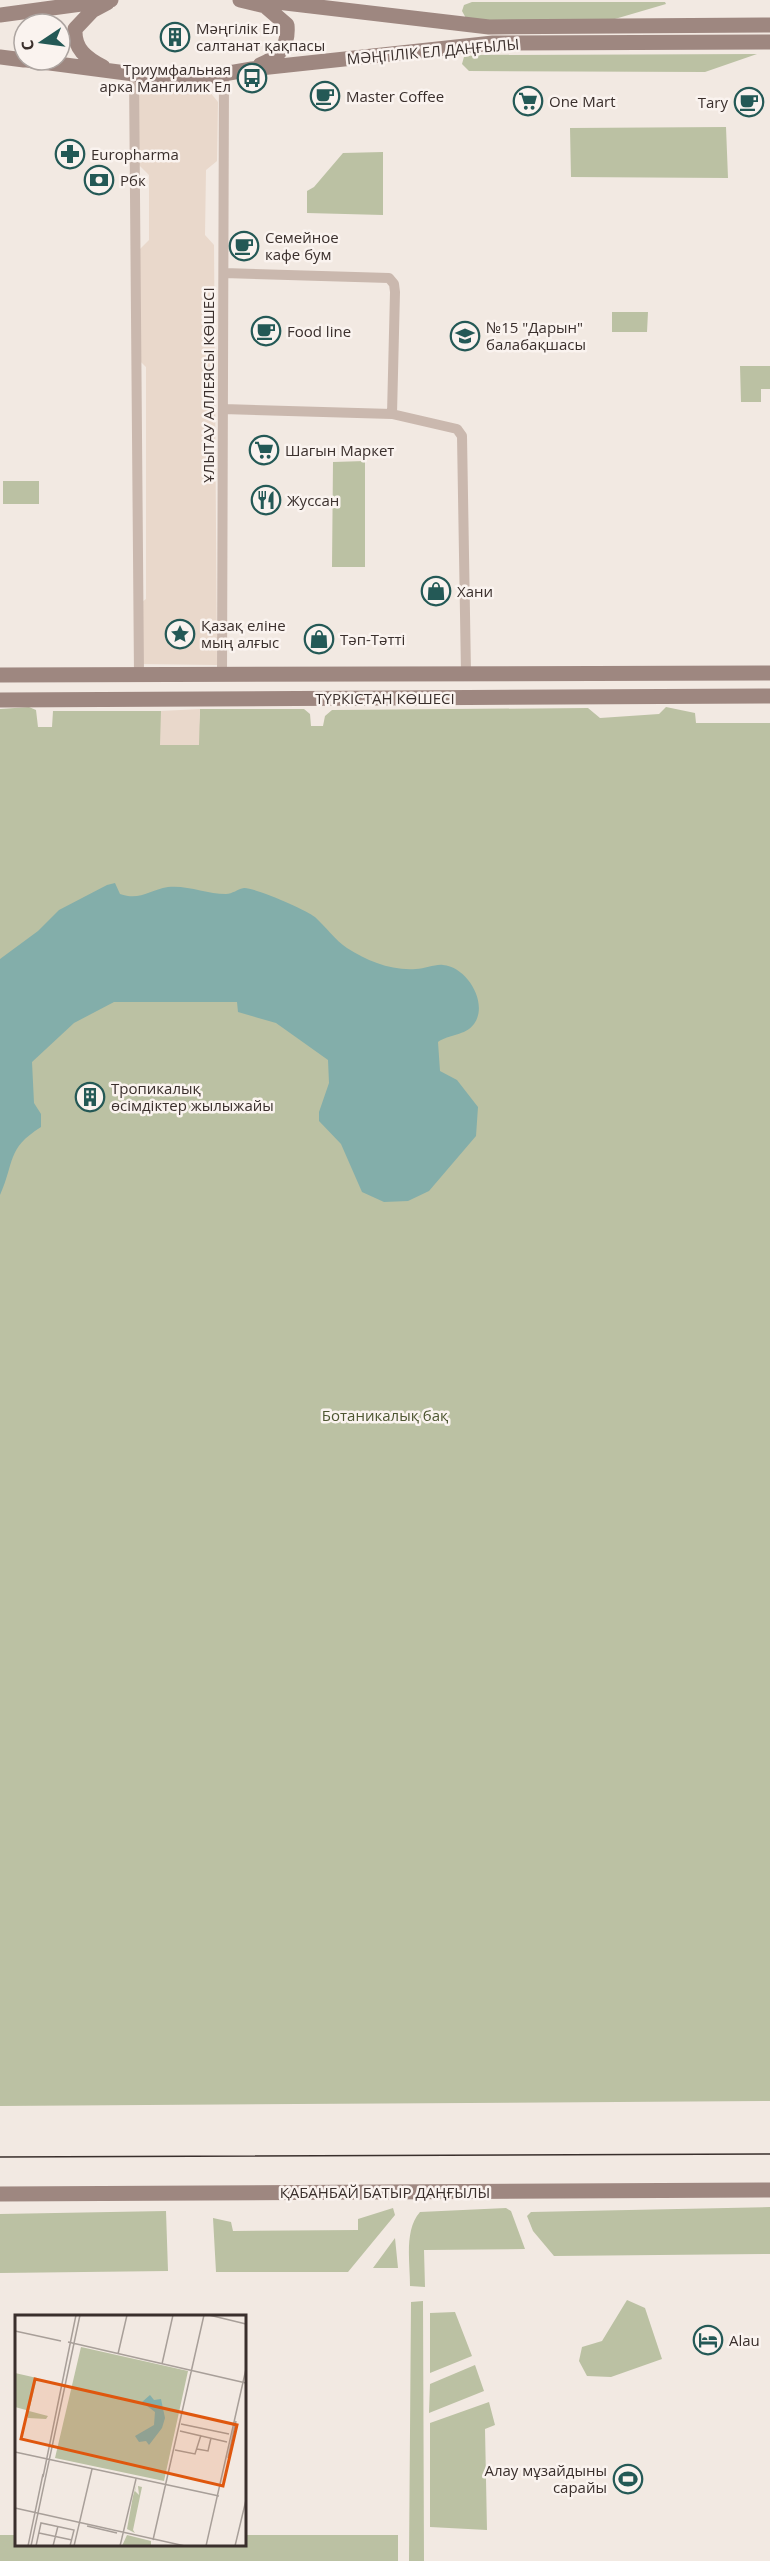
<svg xmlns="http://www.w3.org/2000/svg" width="770" height="2561" viewBox="0 0 770 2561" font-family="'Open Sans',sans-serif">
<style>
.green{fill:#bbc1a3}
.plaza{fill:#e9d8cb}
.water{fill:#83aeaa}
.lines{fill:none;stroke-linecap:round;stroke-linejoin:round}
.street{stroke:#cab8ae;stroke-width:10}
.secondary{stroke:#9e8780;stroke-width:15}
.tram{stroke:#3a2f2c;stroke-width:1.5}
.labels{text-anchor:middle;dominant-baseline:central;stroke-width:5;stroke-linejoin:round;paint-order:stroke}
.poi-label{font-size:15px;fill:#3a2f2c;stroke:#faf3ef;text-anchor:start}
.street-label{font-size:15px;fill:#3a2f2c;stroke:#faf3ef}
.park-label{font-size:15px;fill:#4d5631;stroke:#faf3ef}
.inset-road{fill:none;stroke:#a89f99;stroke-width:1.5}
.view{fill:#df570e;fill-opacity:0.15;stroke:#df570e;stroke-width:3}
.inset-edge{fill:none;stroke:#3a2f2c;stroke-width:3}
</style>
<rect width="100%" height="100%" fill="#f2e9e2"/>
<path class="green" d="M 472,2 L 665,2 L 666,4 L 608,21 L 467,20 L 462,11 L 464,5 Z
M 757,54 L 705,72 L 469,71 L 462,64 L 464,57 L 474,55 Z
M 726,127 L 728,178 L 571,177 L 570,128 Z
M 383,152 L 383,215 L 307,213 L 307,191 L 314,187 L 343,153 Z
M 612,312 L 648,312 L 647,332 L 612,332 Z
M 740,366 L 770,366 L 770,389 L 761,389 L 761,402 L 741,402 Z
M 365,461 L 365,567 L 332,567 L 333,462 Z
M 3,481 L 39,481 L 39,504 L 3,504 Z
M 29,707 L 36,710 L 38,727 L 52,727 L 53,711 L 161,711 L 161,727 L 199,726 L 200,709 L 304,709 L 310,714 L 311,726 L 323,726 L 325,716 L 332,710 L 588,708 L 600,718 L 659,714 L 666,707 L 695,713 L 696,723 L 770,723 L 770,2101 L 0,2106 L 0,709 Z
M 770,2207 L 770,2254 L 554,2256 L 533,2231 L 527,2216 L 531,2212 Z
M 393,2208 L 395,2215 L 348,2272 L 216,2272 L 213,2218 L 231,2222 L 233,2231 L 358,2230 L 358,2219 Z
M 506,2208 L 511,2211 L 525,2249 L 424,2250 L 425,2287 L 410,2286 C 410,2262 404,2230 420,2212 Z
M 166,2211 L 168,2271 L 0,2273 L 0,2214 Z
M 395,2238 L 398,2268 L 373,2268 Z
M 627,2300 L 645,2308 L 662,2359 L 611,2377 L 587,2376 L 579,2361 L 582,2347 L 602,2341 Z
M 423,2301 L 424,2561 L 409,2561 L 411,2302 Z
M 455,2312 L 472,2356 L 430,2373 L 430,2313 Z
M 475,2365 L 484,2391 L 429,2413 L 430,2384 Z
M 489,2402 L 495,2425 L 485,2429 L 487,2530 L 430,2527 L 430,2423 Z
M 0,2535 L 16,2535 L 16,2544 L 244,2544 L 245,2535 L 398,2535 L 398,2561 L 0,2561 Z"/>
<path class="plaza" d="M 209,91 L 218,102 L 217,161 L 206,170 L 205,235 L 214,245 L 217,665 L 139,664 L 138,605 L 146,599 L 146,367 L 136,357 L 139,250 L 149,240 L 149,175 L 137,163 L 138,97 L 142,92 Z
M 200,709 L 199,745 L 160,745 L 161,711 Z"/>
<path class="water" d="M 115,883 L 120,894 C 140,901 149,890 168,887 C 188,885 207,894 226,894 C 232,894 238,889 244,888 C 253,887 307,910 315,917 C 326,927 335,940 347,948 C 367,961 392,971 416,969 C 425,969 435,964 443,965 C 467,967 489,1003 474,1024 C 465,1036 449,1034 438,1042 L 440,1071 L 457,1080 L 478,1107 L 476,1136 L 429,1191 L 408,1201 L 384,1202 L 362,1192 L 341,1144 L 319,1121 L 319,1112 L 329,1083 L 328,1060 L 276,1023 L 238,1012 L 237,1002 L 114,1002 L 74,1023 L 32,1062 L 34,1103 L 41,1114 L 41,1127 C 6,1149 15,1162 0,1195 L 0,959 L 38,931 L 59,910 L 107,885 Z"/>
<g class="lines">
<path class="street" d="M 134,75 L 139,675
M 224,273 L 389,278 L 394,284 L 395,292 L 392,414
M 223,409 L 392,414 L 457,429 L 462,436 L 466,673
M 222,675 L 224,75"/>
<path class="secondary" d="M 240,0 L 265,6 L 287,25 C 289,46 279,57 260,65
M 260,0 L 489,27 L 770,25
M 0,15 L 111,0
M 0,57 L 24,60
M 27,60 L 172,79 L 200,78 L 252,69 L 493,43 L 770,42
M 103,67 C 86,58 74,49 75,29 L 92,11 L 107,3
M 0,675 L 770,673
M 0,700 L 770,696
M 0,2194 L 770,2190"/>
<path class="tram" d="M 0,2157 L 770,2154"/>
</g>
<defs>
<g id="building-ring" transform="scale(1.5)"><circle r="9.5" fill="#faf3ef" stroke="#245956" stroke-width="1.5"/><path d="M-4-6H4V6H1V3H-1V6H-4ZM-2.5-4.3h1.7v1.8h-1.7ZM.8-4.3h1.7v1.8H.8ZM-2.5-1h1.7V.8h-1.7ZM.8-1h1.7V.8H.8Z" fill="#245956"/></g>
<g id="bus-ring" transform="scale(1.5)"><circle r="9.5" fill="#faf3ef" stroke="#245956" stroke-width="1.5"/><path d="M-5-6H5V4H4V6H2V4H-2V6H-4V4H-5ZM-3.5-4V0h7V-4ZM-3.5 1.2v1.5H-2V1.2ZM2 1.2v1.5H3.5V1.2Z" fill="#245956"/></g>
<g id="cafe-ring" transform="scale(1.5)"><circle r="9.5" fill="#faf3ef" stroke="#245956" stroke-width="1.5"/><path d="M-5.5-4.5H6V0H3Q3 3.5 0 3.5H-2.5Q-5.5 3.5-5.5 0ZM3-3.2v2h1.7v-2ZM-6 4.5H4V6H-6Z" fill="#245956"/></g>
<g id="supermarket-ring" transform="scale(1.5)"><circle r="9.5" fill="#faf3ef" stroke="#245956" stroke-width="1.5"/><path d="M-6-5.5h2.5l.6 2H6L4.5 2H-2.5L-4.4-4H-6ZM-1.5 3.2a1.3 1.3 0 1 0 .1 0ZM3 3.2a1.3 1.3 0 1 0 .1 0Z" fill="#245956"/></g>
<g id="pharmacy-ring" transform="scale(1.5)"><circle r="9.5" fill="#faf3ef" stroke="#245956" stroke-width="1.5"/><path d="M-2-6h4v4h4v4h-4v4h-4v-4h-4v-4h4Z" fill="#245956"/></g>
<g id="bank-ring" transform="scale(1.5)"><circle r="9.5" fill="#faf3ef" stroke="#245956" stroke-width="1.5"/><path d="M-6-4H6V4H-6ZM0-2.3a2.3 2.3 0 1 0 0 4.6a2.3 2.3 0 1 0 0-4.6Z" fill="#245956"/></g>
<g id="school-ring" transform="scale(1.5)"><circle r="9.5" fill="#faf3ef" stroke="#245956" stroke-width="1.5"/><path d="M0-5L7-2L0 1L-7-2ZM-4 1L0 2.5L4 1V4Q0 6-4 4Z" fill="#245956"/></g>
<g id="restaurant-ring" transform="scale(1.5)"><circle r="9.5" fill="#faf3ef" stroke="#245956" stroke-width="1.5"/><path d="M-5-6h1v4h1v-4h1v4h1v-4h1v5L-1.5 .5V6h-2V.5L-5-1ZM5-6V6H3V1.5H1.5Q1.5-4 5-6Z" fill="#245956"/></g>
<g id="shop-ring" transform="scale(1.5)"><circle r="9.5" fill="#faf3ef" stroke="#245956" stroke-width="1.5"/><path d="M-5-2.5h2.3a2.7 3.5 0 0 1 5.4 0H5L5.5 6h-11ZM-1.5-2.5h3a1.5 2.3 0 0 0-3 0Z" fill="#245956"/></g>
<g id="sight-ring" transform="scale(1.5)"><circle r="9.5" fill="#faf3ef" stroke="#245956" stroke-width="1.5"/><path d="M0-6L1.8-2.2L6-1.7L2.9 1.2L3.7 5.4L0 3.3L-3.7 5.4L-2.9 1.2L-6-1.7L-1.8-2.2Z" fill="#245956"/></g>
<g id="hotel-ring" transform="scale(1.5)"><circle r="9.5" fill="#faf3ef" stroke="#245956" stroke-width="1.5"/><path d="M-6-4.5h1.5V1H6V5H4.5V3h-9V5H-6ZM-4 0a1.8 1.8 0 1 1 3.6 0ZM.5 0V-2.5h3Q6-2.5 6 0Z" fill="#245956"/></g>
<g id="stadium-ring" transform="scale(1.5)"><circle r="9.5" fill="#faf3ef" stroke="#245956" stroke-width="1.5"/><path d="M0-5a6.5 5 0 1 0 0 10a6.5 5 0 1 0 0-10ZM-3.5-1.8h7v3.6h-7Z" fill="#245956"/></g>
</defs>
<g fill-rule="evenodd">
<use href="#building-ring" x="175" y="37"/>
<use href="#bus-ring" x="252" y="78"/>
<use href="#cafe-ring" x="325" y="96"/>
<use href="#supermarket-ring" x="528" y="101"/>
<use href="#cafe-ring" x="749" y="102"/>
<use href="#pharmacy-ring" x="70" y="154"/>
<use href="#bank-ring" x="99" y="180"/>
<use href="#cafe-ring" x="244" y="246"/>
<use href="#cafe-ring" x="266" y="331"/>
<use href="#school-ring" x="465" y="336"/>
<use href="#supermarket-ring" x="264" y="450"/>
<use href="#restaurant-ring" x="266" y="500"/>
<use href="#shop-ring" x="436" y="591"/>
<use href="#sight-ring" x="180" y="634"/>
<use href="#shop-ring" x="319" y="639"/>
<use href="#building-ring" x="90" y="1097"/>
<use href="#hotel-ring" x="708" y="2340"/>
<use href="#stadium-ring" x="628" y="2479"/>
</g>
<g class="labels">
<g class="poi-label">
<text x="196" y="28">Мәңгілік Ел<tspan x="196" dy="17">салтанат қақпасы</tspan></text>
<text x="231" y="69" text-anchor="end">Триумфальная<tspan x="231" dy="17">арка Мангилик Ел</tspan></text>
<text x="346" y="96">Master Coffee</text>
<text x="549" y="101">One Mart</text>
<text x="728" y="102" text-anchor="end">Tary</text>
<text x="91" y="154">Europharma</text>
<text x="120" y="180">Рбк</text>
<text x="265" y="237">Семейное<tspan x="265" dy="17">кафе бум</tspan></text>
<text x="486" y="327">№15 "Дарын"<tspan x="486" dy="17">балабақшасы</tspan></text>
<text x="287" y="331">Food line</text>
<text x="285" y="450">Шагын Маркет</text>
<text x="287" y="500">Жуссан</text>
<text x="457" y="591">Хани</text>
<text x="201" y="625">Қазақ еліне<tspan x="201" dy="17">мың алғыс</tspan></text>
<text x="340" y="639">Тәп-Тәтті</text>
<text x="111" y="1088">Тропикалық<tspan x="111" dy="17">өсімдіктер жылыжайы</tspan></text>
<text x="729" y="2340">Alau</text>
<text x="607" y="2470" text-anchor="end">Алау мұзайдыны<tspan x="607" dy="17">сарайы</tspan></text>
</g>
<g class="street-label">
<text transform="translate(433 51) rotate(-5)">МӘҢГІЛІК ЕЛ ДАҢҒЫЛЫ</text>
<text transform="translate(208 385) rotate(-90)">ҰЛЫТАУ АЛЛЕЯСЫ КӨШЕСІ</text>
<text x="385" y="698">ТҮРКІСТАН КӨШЕСІ</text>
<text x="385" y="2192">ҚАБАНБАЙ БАТЫР ДАҢҒЫЛЫ</text>
</g>
<g class="park-label">
<text x="385" y="1415">Ботаникалық бақ</text>
</g>
</g>
<g transform="translate(15 2315)">
<rect width="231" height="231" fill="#f2e9e2"/>
<path d="M 66,32 L 173,56 L 149,166 L 40,143 ZM 0,58 L 22,63 L 14,96 L 33,101 L 31,104 L 13,103 L 11,95 L 0,92 ZM 122,168 L 120,176 L 124,180 L 123,171 L 127,172 L 118,215 L 120,218 L 112,214 L 118,181 ZM 112,220 L 136,226 L 136,231 L 107,231 Z" fill="#bbc1a3"/>
<path d="M 135,80 L 139,85 L 146,84 L 150,103 L 147,113 L 134,130 L 131,126 L 124,127 L 120,121 L 139,110 L 140,97 L 127,87 Z" fill="#83aeaa"/>
<path class="inset-road" d="M 194,0 L 231,9M 0,16 L 46,26M 53,27 L 231,68M 103,39 L 112,0M 147,49 L 158,0M 166,109 L 214,119M 165,116 L 212,127M 182,134 L 193,136 L 196,123M 160,135 L 180,139 L 186,120M 0,137 L 204,181M 213,143 L 221,106M 28,162 L 61,0M 0,193 L 170,231M 72,211 L 102,218M 24,218 L 57,225M 138,225 L 189,0M 13,231 L 28,159M 16,231 L 65,0M 21,231 L 26,208 L 59,215 L 55,231M 38,231 L 43,211M 59,231 L 77,154M 105,231 L 121,164M 191,231 L 231,54M 220,231 L 231,185"/>
<path class="view" d="M 20,64 L 222,110 L 208,171 L 6,124 Z"/>
<rect width="231" height="231" class="inset-edge"/>
</g>
<g transform="translate(42 42) rotate(257)"><circle r="28" fill="#faf3ef" stroke="#ada5a1" stroke-width="1.5"/>
<path d="M0-4.5L10 22L0 15L-10 22Z" fill="#245956"/>
<text y="-9" font-size="16" font-weight="bold" text-anchor="middle" fill="#3a2f2c">С</text>
</g>
</svg>
